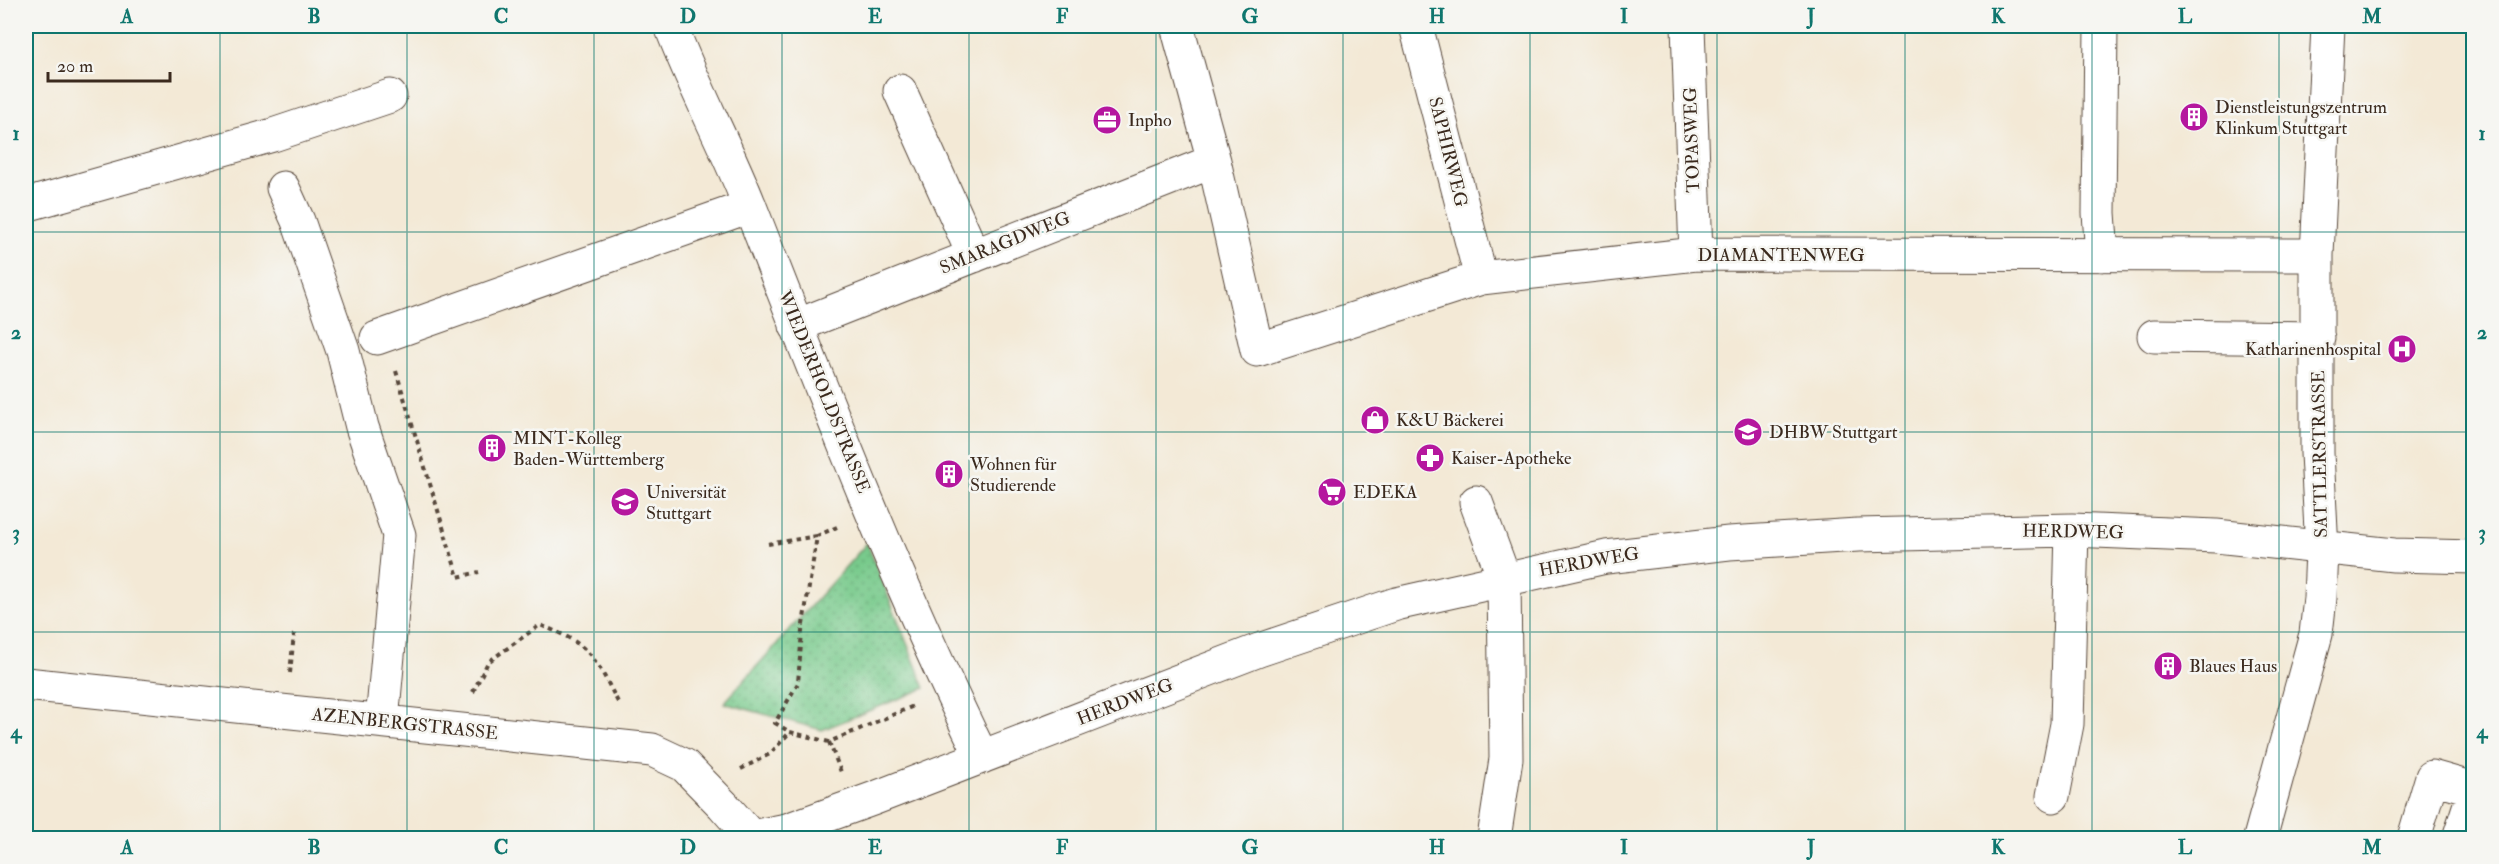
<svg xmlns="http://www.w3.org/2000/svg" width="2499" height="864" viewBox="0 0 2499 864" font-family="'IM FELL Double Pica',serif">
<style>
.grass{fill:url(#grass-dots);stroke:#5a7a55;stroke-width:1.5}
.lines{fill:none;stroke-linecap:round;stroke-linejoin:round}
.minor-casing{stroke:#57473a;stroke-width:35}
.path{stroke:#57473a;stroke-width:4;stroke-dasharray:4.5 4.5;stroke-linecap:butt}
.minor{stroke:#fff;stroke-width:33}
.grid{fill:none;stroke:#0f766e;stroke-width:1.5;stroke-opacity:0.55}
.labels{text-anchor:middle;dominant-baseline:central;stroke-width:5;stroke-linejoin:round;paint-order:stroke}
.poi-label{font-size:18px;fill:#3b2a1e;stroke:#f6f6f2;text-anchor:start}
.street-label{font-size:18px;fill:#3b2a1e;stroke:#f6f6f2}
.neatline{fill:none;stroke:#0f766e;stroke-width:2}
.grid-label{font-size:20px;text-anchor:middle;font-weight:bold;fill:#0f766e}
</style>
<defs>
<pattern id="grass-dots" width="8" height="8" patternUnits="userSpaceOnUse" patternTransform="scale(1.5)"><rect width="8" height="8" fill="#78ca8c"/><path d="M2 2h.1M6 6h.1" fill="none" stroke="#64a472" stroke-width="1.8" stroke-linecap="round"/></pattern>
</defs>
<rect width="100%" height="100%" fill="#f6f6f2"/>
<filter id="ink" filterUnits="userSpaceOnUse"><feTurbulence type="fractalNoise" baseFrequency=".0167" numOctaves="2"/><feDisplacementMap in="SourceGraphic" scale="12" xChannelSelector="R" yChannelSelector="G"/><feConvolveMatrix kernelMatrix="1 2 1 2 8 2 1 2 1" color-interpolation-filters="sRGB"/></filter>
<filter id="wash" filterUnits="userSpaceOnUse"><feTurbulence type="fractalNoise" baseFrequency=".008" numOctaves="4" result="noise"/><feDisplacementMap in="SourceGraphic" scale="24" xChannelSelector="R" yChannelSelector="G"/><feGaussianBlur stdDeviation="1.35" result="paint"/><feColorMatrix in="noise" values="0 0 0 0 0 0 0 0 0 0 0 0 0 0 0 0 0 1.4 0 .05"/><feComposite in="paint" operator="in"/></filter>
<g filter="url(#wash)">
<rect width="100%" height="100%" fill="#f3e9d6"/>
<path class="grass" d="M 867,543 L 925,688 L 822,730 L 724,703 Z"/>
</g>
<g filter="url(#ink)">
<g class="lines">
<g class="minor-casing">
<path id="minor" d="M 671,26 C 694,88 727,147 751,209 C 823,393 895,580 982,757
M 1177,26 L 1214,161 L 1257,350 L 1481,278 L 1696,254 L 2317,255
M 1416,26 L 1481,278
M 1688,26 L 1696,254
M 2101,26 L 2099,213 L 2102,255
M 900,91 L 974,256
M 283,188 L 298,221 L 343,351 L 362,427 L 399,535 L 382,721
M 26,205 L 273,135 L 390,96
M 796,326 L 1214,161
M 2154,336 L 2318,338
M 377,338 L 750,206
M 1476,502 L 1504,578 L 1506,759 L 1494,838
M 26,684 L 652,750 L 684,765 L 723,805 L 752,838
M 2053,796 L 2067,724 L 2072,530
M 747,838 L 787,830 L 875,798 L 1259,650 L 1396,604 L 1606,557 L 1729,543 L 1858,535 L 2072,530 L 2216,536 L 2394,555 L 2474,557
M 2260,838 L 2316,634 L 2320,598 L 2322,550 L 2317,453 L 2317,255 L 2328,26
M 2414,838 L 2432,777 L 2474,789
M 2459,838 L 2474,792"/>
</g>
<path class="path" d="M 396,371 L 458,577 L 479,572
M 837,527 L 817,536 L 802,631 L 798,683 L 775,723 L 790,732 L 829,742 L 916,705
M 768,544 L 817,536
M 290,673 L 294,634
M 473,692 L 488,662 L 540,625 C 593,645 595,659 620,706
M 829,742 L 841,772
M 741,769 L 770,754 L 790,732"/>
<use href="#minor" class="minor"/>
</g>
</g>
<path class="grid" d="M 220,26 L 220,838M 407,26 L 407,838M 594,26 L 594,838M 782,26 L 782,838M 969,26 L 969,838M 1156,26 L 1156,838M 1343,26 L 1343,838M 1530,26 L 1530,838M 1717,26 L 1717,838M 1905,26 L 1905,838M 2092,26 L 2092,838M 2279,26 L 2279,838M 26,232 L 2474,232M 26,432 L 2474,432M 26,632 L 2474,632"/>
<defs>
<g id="building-disc" transform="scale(1.5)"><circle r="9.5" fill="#b5179e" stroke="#f6f6f2"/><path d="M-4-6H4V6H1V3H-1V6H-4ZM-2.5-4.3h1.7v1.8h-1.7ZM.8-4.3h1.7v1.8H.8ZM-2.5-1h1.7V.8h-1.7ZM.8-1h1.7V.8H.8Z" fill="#fff"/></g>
<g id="office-disc" transform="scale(1.5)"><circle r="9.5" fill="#b5179e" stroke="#f6f6f2"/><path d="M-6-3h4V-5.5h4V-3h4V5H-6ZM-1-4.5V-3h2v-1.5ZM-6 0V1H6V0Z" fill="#fff"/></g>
<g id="hospital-disc" transform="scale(1.5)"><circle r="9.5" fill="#b5179e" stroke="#f6f6f2"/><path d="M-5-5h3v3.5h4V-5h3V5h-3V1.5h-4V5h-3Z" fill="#fff"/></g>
<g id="shop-disc" transform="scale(1.5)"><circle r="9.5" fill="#b5179e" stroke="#f6f6f2"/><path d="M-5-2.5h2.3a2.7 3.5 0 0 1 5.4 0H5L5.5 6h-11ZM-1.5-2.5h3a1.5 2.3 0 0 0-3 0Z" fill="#fff"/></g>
<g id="university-disc" transform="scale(1.5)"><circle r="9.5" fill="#b5179e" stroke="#f6f6f2"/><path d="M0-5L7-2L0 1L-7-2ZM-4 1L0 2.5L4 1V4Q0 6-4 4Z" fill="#fff"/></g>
<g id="pharmacy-disc" transform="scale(1.5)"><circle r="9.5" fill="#b5179e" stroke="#f6f6f2"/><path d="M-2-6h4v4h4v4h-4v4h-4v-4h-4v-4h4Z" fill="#fff"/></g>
<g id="supermarket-disc" transform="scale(1.5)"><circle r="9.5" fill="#b5179e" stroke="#f6f6f2"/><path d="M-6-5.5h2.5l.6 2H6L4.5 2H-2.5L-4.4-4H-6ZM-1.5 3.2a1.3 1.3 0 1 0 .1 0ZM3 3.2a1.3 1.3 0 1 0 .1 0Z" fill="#fff"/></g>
</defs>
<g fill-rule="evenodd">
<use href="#building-disc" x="2194" y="117"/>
<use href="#office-disc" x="1107" y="120"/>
<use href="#hospital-disc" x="2402" y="349"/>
<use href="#shop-disc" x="1375" y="420"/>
<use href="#university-disc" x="1748" y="432"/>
<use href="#building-disc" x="492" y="448"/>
<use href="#pharmacy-disc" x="1430" y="458"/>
<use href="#building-disc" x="949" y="474"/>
<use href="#supermarket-disc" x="1332" y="492"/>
<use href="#university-disc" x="625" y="502"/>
<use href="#building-disc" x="2168" y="666"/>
</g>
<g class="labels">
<g class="poi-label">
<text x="2215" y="107">Dienstleistungszentrum<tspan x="2215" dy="21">Klinkum Stuttgart</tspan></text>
<text x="1128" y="120">Inpho</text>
<text x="2381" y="349" text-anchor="end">Katharinenhospital</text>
<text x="1396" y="420">K&amp;U Bäckerei</text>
<text x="1769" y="432">DHBW Stuttgart</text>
<text x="513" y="438">MINT-Kolleg<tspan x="513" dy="21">Baden-Württemberg</tspan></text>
<text x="1451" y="458">Kaiser-Apotheke</text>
<text x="970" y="464">Wohnen für<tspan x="970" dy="21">Studierende</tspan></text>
<text x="646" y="492">Universität<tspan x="646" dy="21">Stuttgart</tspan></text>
<text x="1353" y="492">EDEKA</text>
<text x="2189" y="666">Blaues Haus</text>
</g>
<g class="street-label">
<text transform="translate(1692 140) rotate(-92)">TOPASWEG</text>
<text transform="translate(1448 152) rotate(76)">SAPHIRWEG</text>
<text transform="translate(1005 243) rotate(-22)">SMARAGDWEG</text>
<text x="1781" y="255">DIAMANTENWEG</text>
<text transform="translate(824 392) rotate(68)">WIEDERHOLDSTRASSE</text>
<text transform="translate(2320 454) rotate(-91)">SATTLERSTRASSE</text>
<text transform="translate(2073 532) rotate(1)">HERDWEG</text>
<text transform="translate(1589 562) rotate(-10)">HERDWEG</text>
<text transform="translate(1125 702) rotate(-21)">HERDWEG</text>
<text transform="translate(405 724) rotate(6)">AZENBERGSTRASSE</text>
</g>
</g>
<rect width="2499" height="864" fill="none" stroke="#f6f6f2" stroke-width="66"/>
<path d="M48 72v9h122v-9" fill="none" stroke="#3b2a1e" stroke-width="3"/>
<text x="57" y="72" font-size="18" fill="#3b2a1e" stroke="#f6f6f2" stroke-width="4.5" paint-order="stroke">20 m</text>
<rect x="33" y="33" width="2433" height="798" class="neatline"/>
<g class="grid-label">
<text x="127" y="23">A</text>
<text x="314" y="23">B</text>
<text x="501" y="23">C</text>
<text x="688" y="23">D</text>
<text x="875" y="23">E</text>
<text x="1062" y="23">F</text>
<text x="1250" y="23">G</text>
<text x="1437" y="23">H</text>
<text x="1624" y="23">I</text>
<text x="1811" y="23">J</text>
<text x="1998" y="23">K</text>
<text x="2185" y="23">L</text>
<text x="2372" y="23">M</text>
<text x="16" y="140">1</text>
<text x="2482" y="140">1</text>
<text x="16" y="339">2</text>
<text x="2482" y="339">2</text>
<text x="16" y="539">3</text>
<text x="2482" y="539">3</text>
<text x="16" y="738">4</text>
<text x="2482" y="738">4</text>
<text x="127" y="854">A</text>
<text x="314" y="854">B</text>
<text x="501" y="854">C</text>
<text x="688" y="854">D</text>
<text x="875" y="854">E</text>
<text x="1062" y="854">F</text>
<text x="1250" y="854">G</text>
<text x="1437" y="854">H</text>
<text x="1624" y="854">I</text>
<text x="1811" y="854">J</text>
<text x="1998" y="854">K</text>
<text x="2185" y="854">L</text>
<text x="2372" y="854">M</text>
</g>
</svg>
